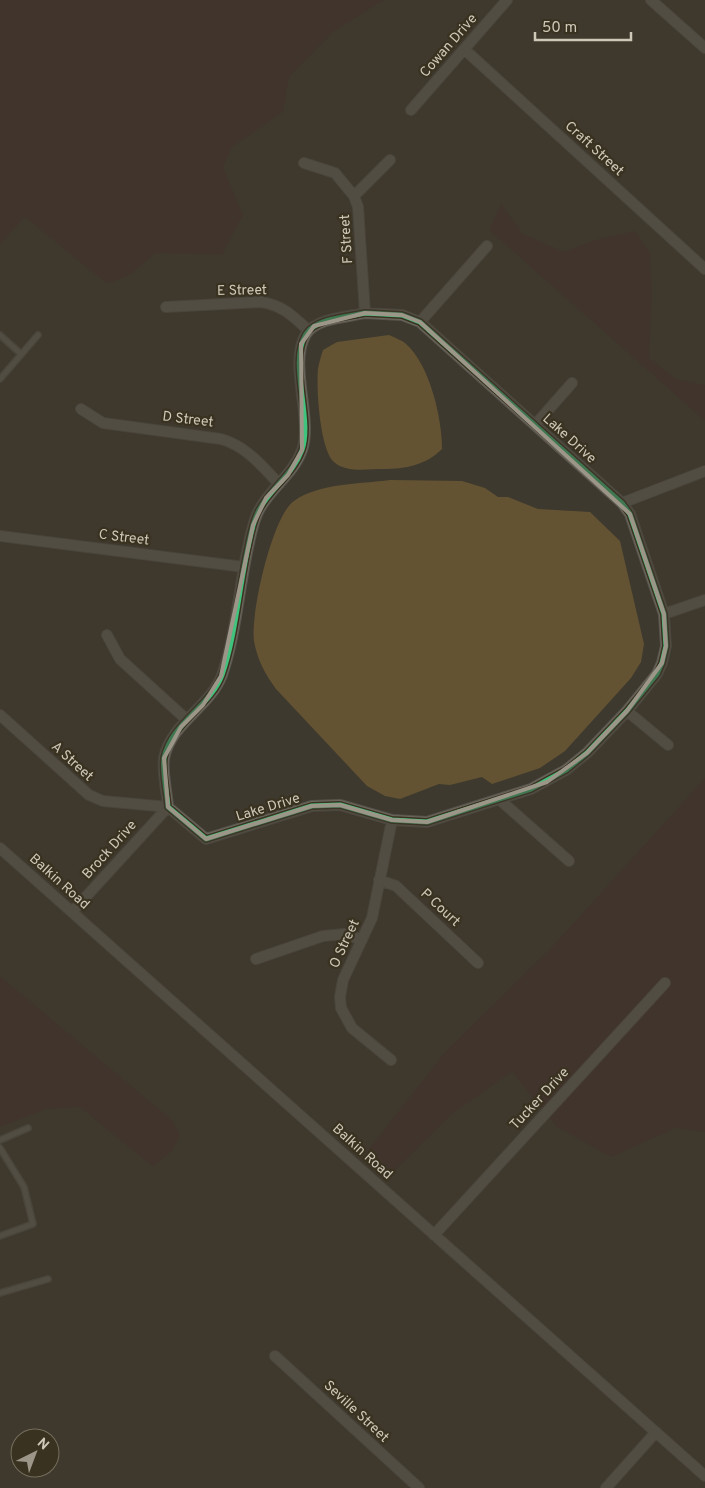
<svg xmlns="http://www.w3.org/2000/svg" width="705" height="1488" viewBox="0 0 705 1488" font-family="Overpass,sans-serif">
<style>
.green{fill:#45302a}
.water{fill:#635333}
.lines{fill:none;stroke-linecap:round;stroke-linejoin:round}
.service-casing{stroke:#58554d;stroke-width:8}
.minor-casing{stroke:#58554d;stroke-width:12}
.service{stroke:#6c675e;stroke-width:5}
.minor{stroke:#6c675e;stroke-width:10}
.cycleway-casing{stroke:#3a3220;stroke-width:8}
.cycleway{stroke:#40c37c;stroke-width:5}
.marked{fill:none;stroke:#9c9688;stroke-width:4;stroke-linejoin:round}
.labels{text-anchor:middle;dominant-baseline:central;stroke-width:4.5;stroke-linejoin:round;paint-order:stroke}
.street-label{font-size:14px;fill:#cec8b9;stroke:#3a3220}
</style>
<rect width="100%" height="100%" fill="#3e392e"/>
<path class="green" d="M 0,0 L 384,0 L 333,32 L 289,77 L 283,112 L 232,147 L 223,167 L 243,215 L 222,255 L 155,253 L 130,275 L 107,284 L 25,217 L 0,244 Z
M 501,204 L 523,234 L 564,252 L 601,238 L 635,231 L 650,253 L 652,296 L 649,358 L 676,379 L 705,385 L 705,421 L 489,230 Z
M 705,778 L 705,1132 L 676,1128 L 611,1157 L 557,1127 L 512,1072 L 453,1113 L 389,1176 L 361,1159 L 445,1052 L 551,948 Z
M 0,976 L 173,1121 L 180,1136 L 172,1151 L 153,1167 L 80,1107 L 46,1109 L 0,1127 Z"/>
<path class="water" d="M 389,335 C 395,338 402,340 406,344 C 430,365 442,419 442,449 C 426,465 406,469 383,469 C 368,469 346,473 334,462 C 320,450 316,388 318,369 C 319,363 321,356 323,350 L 337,342 Z
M 390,480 L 462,481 L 485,488 L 498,497 L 508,497 L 538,509 L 590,512 L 620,541 L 644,644 L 641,662 L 631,678 L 565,751 L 540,768 L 492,784 L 482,777 L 450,785 L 439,784 L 400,799 L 385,796 L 367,786 L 276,689 C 265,674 257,659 254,641 C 250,615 272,516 294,501 C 319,483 360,484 390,480 Z"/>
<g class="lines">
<g class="service-casing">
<path id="service" d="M 0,335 L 21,354
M 0,379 L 38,335
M 0,1140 L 28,1128
M 0,1148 L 24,1187 L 33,1224 L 0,1236
M 0,1293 L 48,1279"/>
</g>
<g class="minor-casing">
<path id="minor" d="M 651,0 L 705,48
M 464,49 L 705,269
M 411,110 L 507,0
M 304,163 L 335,173 L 354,196 L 358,207 L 365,313
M 354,196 L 390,160
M 166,307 L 261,302 C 282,305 293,316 308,330
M 365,313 L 402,315 L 420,322 L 622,503 L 630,514 L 664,614 L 666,646 L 662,663 L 657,674 L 627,711 L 587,753 L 566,770 L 531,789 L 427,822 L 392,820 L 340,805 L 312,806 L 206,839 L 168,807 C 167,792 162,773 164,758 C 171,723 210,707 222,675 C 235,638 239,590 247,552 C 250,539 252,524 258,512 C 269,489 293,475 302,450 C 313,418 288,363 306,334 C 316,318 348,317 365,313 Z
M 420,322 L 487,246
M 81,409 L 103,423 L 221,439 C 246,446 261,465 279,484
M 535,425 L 572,383
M 622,503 L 705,471
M 0,536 L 244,567
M 664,614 L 705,600
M 107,635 L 120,659 L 187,720
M 627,711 L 668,745
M 0,715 L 89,795 L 103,801 L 168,807
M 500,800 L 569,861
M 0,848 L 705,1476
M 379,880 L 396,886 L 478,963
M 72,912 L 168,807
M 256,959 L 323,936 L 344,934 L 362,940
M 391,1060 L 352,1028 L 341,1008 L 340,997 L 343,980 L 372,918 L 392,820
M 434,1235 L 665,983
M 275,1356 L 419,1488
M 606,1488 L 656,1432"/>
</g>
<use href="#service" class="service"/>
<use href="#minor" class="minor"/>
<g class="cycleway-casing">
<path id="cycleway" d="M 365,313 L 402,315 L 420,322 L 622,503 L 630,514 L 664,614 L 666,646 L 662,663 L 657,674 L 627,711 L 587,753 L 566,770 L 531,789 L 427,822 L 392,820 L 340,805 L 312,806 L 206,839 L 168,807 C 167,792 162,773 164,758 C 171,723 210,707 222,675 C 235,638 239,590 247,552 C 250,539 252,524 258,512 C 269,489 293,475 302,450 C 313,418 288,363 306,334 C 316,318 348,317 365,313 Z"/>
</g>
<use href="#cycleway" class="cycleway"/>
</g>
<path d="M0 0H705V1488H0ZM 365,313 L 402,315 L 420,322 L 630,514 L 664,614 L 666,646 L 662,663 L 627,711 L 587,753 L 547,782 L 427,822 L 392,820 L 340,805 L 312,806 L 206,839 L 168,807 L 164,758 L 181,727 L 203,705 L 221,676 L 253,525 L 266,498 L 288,475 L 302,450 L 301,344 L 314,326 Z" fill="#3e392e" fill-opacity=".55" fill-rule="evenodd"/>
<path class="marked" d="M 365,313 L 402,315 L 420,322 L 630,514 L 664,614 L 666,646 L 662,663 L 627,711 L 587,753 L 547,782 L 427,822 L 392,820 L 340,805 L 312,806 L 206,839 L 168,807 L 164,758 L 181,727 L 203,705 L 221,676 L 253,525 L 266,498 L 288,475 L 302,450 L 301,344 L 314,326 Z"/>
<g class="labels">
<g class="street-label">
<text transform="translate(449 46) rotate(-49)">Cowan Drive</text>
<text transform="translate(594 149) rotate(42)">Craft Street</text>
<text transform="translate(347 239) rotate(-94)">F Street</text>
<text transform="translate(242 291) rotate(-1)">E Street</text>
<text transform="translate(188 420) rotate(7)">D Street</text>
<text transform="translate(569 439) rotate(42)">Lake Drive</text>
<text transform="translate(124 538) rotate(7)">C Street</text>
<text transform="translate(72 762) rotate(42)">A Street</text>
<text transform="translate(268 808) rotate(-17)">Lake Drive</text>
<text transform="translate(110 850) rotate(-48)">Brock Drive</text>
<text transform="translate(59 882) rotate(42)">Balkin Road</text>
<text transform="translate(440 908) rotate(43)">P Court</text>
<text transform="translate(345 944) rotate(-65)">O Street</text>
<text transform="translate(540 1099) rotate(-47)">Tucker Drive</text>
<text transform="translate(362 1152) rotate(42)">Balkin Road</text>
<text transform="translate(356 1412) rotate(43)">Seville Street</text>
</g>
</g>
<g transform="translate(35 1453) rotate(42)"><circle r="24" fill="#3a3220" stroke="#756e5d"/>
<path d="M0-4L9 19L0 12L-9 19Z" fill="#9c9688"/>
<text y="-8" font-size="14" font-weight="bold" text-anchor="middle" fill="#cec8b9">N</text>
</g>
<path d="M535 32v8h96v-8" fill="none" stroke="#cec8b9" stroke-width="2.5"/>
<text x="542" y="32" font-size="15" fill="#cec8b9" stroke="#3a3220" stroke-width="4" paint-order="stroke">50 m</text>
</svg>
